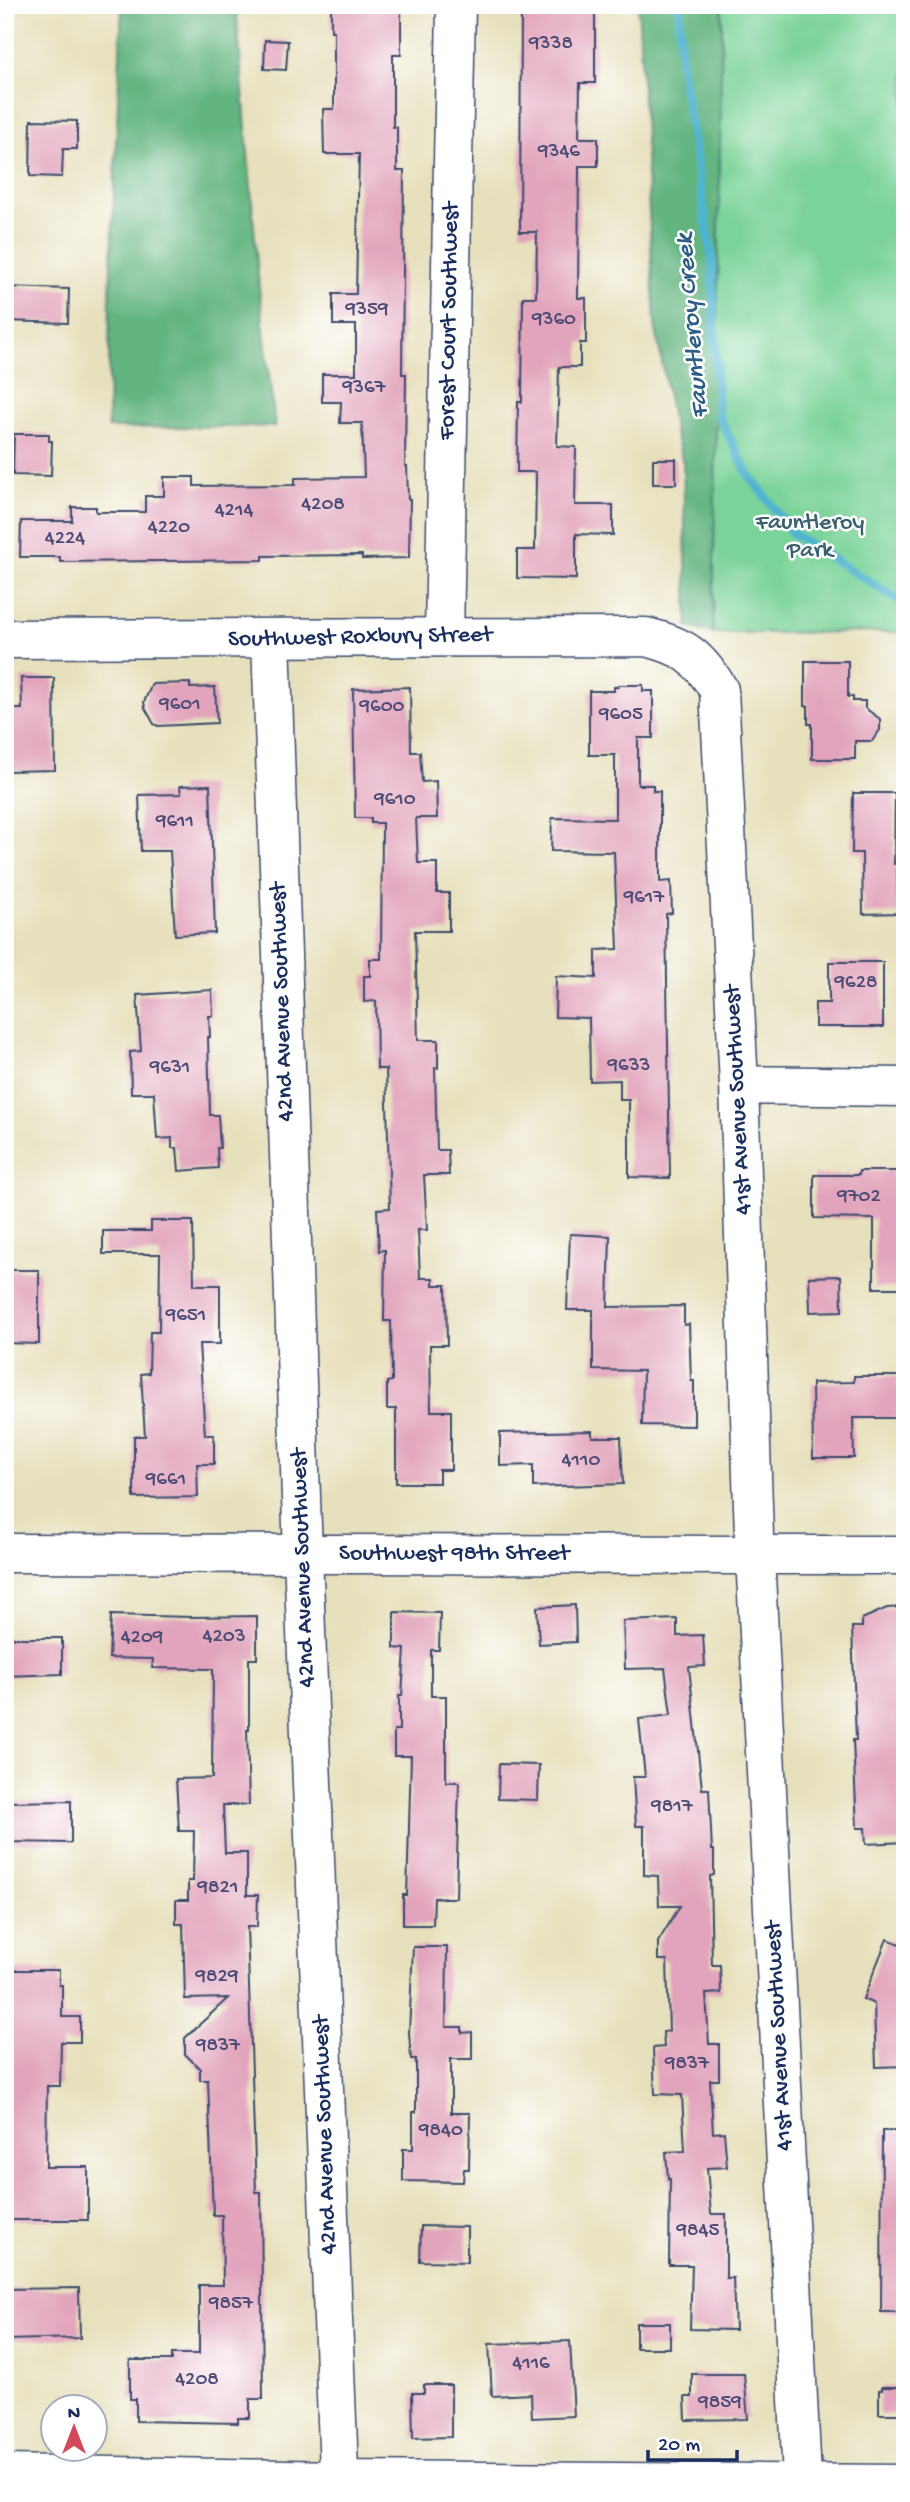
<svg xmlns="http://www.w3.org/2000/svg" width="910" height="2502" viewBox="0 0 910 2502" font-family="'Gochi Hand',sans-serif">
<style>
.green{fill:#7ad398;stroke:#4a817b;stroke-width:2}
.forest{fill:#63b580;stroke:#3f726f;stroke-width:2}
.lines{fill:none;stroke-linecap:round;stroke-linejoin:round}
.stream{stroke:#50b4cf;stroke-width:9}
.building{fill:#e2a4bc}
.minor-casing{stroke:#3a4a6c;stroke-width:41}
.minor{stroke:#fff;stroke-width:38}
.labels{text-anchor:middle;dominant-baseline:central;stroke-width:5;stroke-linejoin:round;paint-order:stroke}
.number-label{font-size:21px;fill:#4d4c76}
.street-label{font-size:24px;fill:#1b2f5e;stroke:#fff}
.park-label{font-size:24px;fill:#38606f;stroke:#fff}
.water-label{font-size:26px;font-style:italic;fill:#2e5e86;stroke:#fff}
</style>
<rect width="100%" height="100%" fill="#fff"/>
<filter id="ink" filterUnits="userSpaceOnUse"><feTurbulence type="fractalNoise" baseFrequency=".0143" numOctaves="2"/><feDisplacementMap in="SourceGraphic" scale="14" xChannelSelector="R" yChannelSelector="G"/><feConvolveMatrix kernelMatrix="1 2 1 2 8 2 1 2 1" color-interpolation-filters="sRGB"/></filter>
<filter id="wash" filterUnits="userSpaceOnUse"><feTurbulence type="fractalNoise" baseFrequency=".00686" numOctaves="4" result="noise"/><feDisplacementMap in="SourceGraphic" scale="28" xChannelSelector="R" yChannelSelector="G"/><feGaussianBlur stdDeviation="1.57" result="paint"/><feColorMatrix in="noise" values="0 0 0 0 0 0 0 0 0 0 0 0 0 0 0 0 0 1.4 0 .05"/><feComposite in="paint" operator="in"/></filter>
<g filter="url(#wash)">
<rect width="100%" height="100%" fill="#e7e0bc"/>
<path class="green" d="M 722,5 L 905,5 L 905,632 L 713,633 Z"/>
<path class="forest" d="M 122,5 L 236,5 L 259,287 L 275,426 L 108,428 L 110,292 Z
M 638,5 L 722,5 L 713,633 L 688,627 L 683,462 L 674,430 L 655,324 Z"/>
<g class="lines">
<path class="stream" d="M 679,5 L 681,69 L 712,257 L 718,415 L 747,472 L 793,534 L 905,604"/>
</g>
<g id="blocks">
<path class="building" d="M 331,5 L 401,5 L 401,55 L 393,55 L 393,127 L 397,127 L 397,171 L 404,171 L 402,374 L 406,374 L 405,466 L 407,466 L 408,499 L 410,499 L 409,558 L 362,559 L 362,555 L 263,556 L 263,560 L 60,562 L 60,557 L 20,557 L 21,521 L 72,521 L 72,507 L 96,507 L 96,512 L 145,512 L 145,496 L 164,496 L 164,477 L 194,477 L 194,486 L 295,485 L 295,478 L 364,477 L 362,423 L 340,423 L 341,402 L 322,402 L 322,374 L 356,374 L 356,325 L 333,325 L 333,294 L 356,294 L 359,154 L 324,154 L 323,109 L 334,109 L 334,31 L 331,31 Z
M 521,5 L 595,5 L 595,83 L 580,83 L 579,138 L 598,138 L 598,166 L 579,166 L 578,298 L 586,298 L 586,343 L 580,343 L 580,367 L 559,367 L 557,446 L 576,447 L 575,505 L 613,505 L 613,535 L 576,534 L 576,579 L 517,578 L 517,550 L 535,550 L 536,472 L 517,472 L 518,402 L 522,402 L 523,297 L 536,297 L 537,232 L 520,232 Z
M 265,40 L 288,41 L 286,70 L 264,69 Z
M 31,120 L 77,121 L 77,149 L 63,149 L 62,177 L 30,176 Z
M 5,287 L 69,289 L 68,323 L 5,321 Z
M 14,434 L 49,434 L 49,441 L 52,441 L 51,476 L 13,475 Z
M 653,459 L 676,459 L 676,484 L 653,484 Z
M 805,661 L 848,661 L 848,697 L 853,697 L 853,701 L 865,701 L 865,708 L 880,719 L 880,730 L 872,741 L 855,741 L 855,759 L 812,759 L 812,724 L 808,724 L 808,706 L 805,706 Z
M 21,678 L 54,678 L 55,770 L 8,771 L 7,709 L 22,709 Z
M 190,683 L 190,688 L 215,687 L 217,723 L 158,726 L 154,724 L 145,708 L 144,702 L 152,684 Z
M 618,685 L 643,685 L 643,691 L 653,691 L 653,738 L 638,738 L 638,785 L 653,785 L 653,791 L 660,791 L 660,882 L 671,881 L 672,913 L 666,914 L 670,1178 L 629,1177 L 629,1100 L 620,1100 L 620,1080 L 590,1081 L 589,1018 L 555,1017 L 556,976 L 596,978 L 596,950 L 618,949 L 614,852 L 551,851 L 552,818 L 615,819 L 615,755 L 589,755 L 589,691 L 614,691 L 614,687 L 618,687 Z
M 410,687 L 411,752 L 420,752 L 422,782 L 436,781 L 437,818 L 416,818 L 418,863 L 437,863 L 437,893 L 449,893 L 449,931 L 415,931 L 418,1040 L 438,1040 L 438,1068 L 435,1068 L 437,1150 L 448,1150 L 449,1175 L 424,1175 L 427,1230 L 418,1230 L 420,1278 L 433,1278 L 433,1285 L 446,1285 L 447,1345 L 430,1345 L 431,1411 L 451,1411 L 451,1470 L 439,1470 L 439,1483 L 396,1483 L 396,1409 L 387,1409 L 387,1382 L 392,1381 L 391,1321 L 384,1321 L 385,1250 L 379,1251 L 377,1209 L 390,1208 L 386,1069 L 377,1069 L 376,1001 L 364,1002 L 364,976 L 370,976 L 370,959 L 381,959 L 382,823 L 371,823 L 371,818 L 355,818 L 353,689 Z
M 210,785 L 215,933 L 175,935 L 170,851 L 141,851 L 139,795 L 181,794 L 180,786 Z
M 853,793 L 895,793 L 894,864 L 897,864 L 898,913 L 863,914 L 862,853 L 852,853 Z
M 829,962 L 883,962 L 883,1027 L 815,1027 L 815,1003 L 829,1003 Z
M 212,990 L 213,1016 L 209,1016 L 210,1037 L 208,1037 L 210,1115 L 218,1115 L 220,1148 L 217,1148 L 218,1168 L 179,1171 L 177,1148 L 172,1148 L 172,1138 L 157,1139 L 154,1093 L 131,1093 L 130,1052 L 141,1051 L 137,995 Z
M 859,1171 L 905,1171 L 905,1288 L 874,1288 L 874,1219 L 814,1218 L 814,1175 L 859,1175 Z
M 151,1221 L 193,1221 L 194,1285 L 220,1285 L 220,1344 L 199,1344 L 205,1435 L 214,1435 L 214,1464 L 197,1464 L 198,1497 L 134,1498 L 134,1436 L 145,1436 L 141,1374 L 149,1373 L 150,1332 L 159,1332 L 160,1254 L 103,1254 L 103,1231 L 151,1231 Z
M 570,1234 L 610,1236 L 608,1307 L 684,1306 L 684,1325 L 689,1324 L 691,1381 L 694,1381 L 694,1426 L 642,1425 L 643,1371 L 593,1370 L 593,1310 L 567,1310 Z
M 5,1270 L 39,1270 L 39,1344 L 5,1343 Z
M 841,1276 L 842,1311 L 810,1312 L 809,1277 Z
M 854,1376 L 905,1376 L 905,1418 L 853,1418 L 854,1458 L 813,1458 L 812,1383 L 854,1382 Z
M 592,1431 L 592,1437 L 621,1437 L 623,1484 L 533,1487 L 533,1465 L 500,1466 L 500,1433 Z
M 575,1605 L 576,1642 L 539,1644 L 537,1607 Z
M 905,1607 L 905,1663 L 902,1663 L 905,1842 L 866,1844 L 865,1828 L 857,1828 L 853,1740 L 856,1740 L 852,1627 L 862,1627 L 862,1619 L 887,1608 Z
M 394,1612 L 440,1613 L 439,1650 L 431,1650 L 431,1696 L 446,1696 L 446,1782 L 459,1782 L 456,1898 L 434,1898 L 433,1925 L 403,1925 L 403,1895 L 407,1895 L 411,1756 L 394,1756 L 394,1730 L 399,1730 L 399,1696 L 402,1696 L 405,1649 L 394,1648 Z
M 111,1615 L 192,1617 L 257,1616 L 257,1659 L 249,1659 L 249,1730 L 247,1730 L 249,1805 L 223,1805 L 225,1853 L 247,1853 L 247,1895 L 258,1895 L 257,1927 L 247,1927 L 256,2192 L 261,2192 L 263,2399 L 250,2399 L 250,2418 L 238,2418 L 238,2423 L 136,2421 L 136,2399 L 130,2399 L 130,2360 L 172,2360 L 172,2354 L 199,2354 L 199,2285 L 223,2285 L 222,2215 L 213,2215 L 208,2080 L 200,2080 L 200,2069 L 185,2054 L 185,2038 L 228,1998 L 185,1999 L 183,1924 L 176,1924 L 176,1900 L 188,1900 L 188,1881 L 193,1881 L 194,1831 L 179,1831 L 176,1779 L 212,1778 L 213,1669 L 152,1668 L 153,1659 L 109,1658 Z
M 677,1619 L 677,1636 L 703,1635 L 705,1666 L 689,1667 L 702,1789 L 709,1789 L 712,1850 L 714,1850 L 714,1875 L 710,1876 L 712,1965 L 720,1965 L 721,1993 L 706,1994 L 709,2044 L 719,2044 L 719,2080 L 710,2080 L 713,2133 L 724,2132 L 727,2167 L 707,2168 L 711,2214 L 726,2214 L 726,2278 L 733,2278 L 735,2330 L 690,2329 L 692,2265 L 669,2265 L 670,2179 L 668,2179 L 666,2152 L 685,2151 L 682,2095 L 655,2094 L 653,2048 L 664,2047 L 663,2032 L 669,2031 L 667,1960 L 658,1960 L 658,1942 L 680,1906 L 659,1906 L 658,1876 L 644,1875 L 644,1826 L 636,1826 L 633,1777 L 645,1777 L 639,1719 L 671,1715 L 665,1668 L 625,1669 L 623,1621 Z
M 5,1638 L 62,1638 L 62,1674 L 5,1676 Z
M 499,1764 L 539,1765 L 538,1800 L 498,1799 Z
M 71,1801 L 71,1843 L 5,1842 L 5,1802 Z
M 887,1939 L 905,1946 L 905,2066 L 876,2067 L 874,2004 L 863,1999 Z
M 413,1947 L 447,1947 L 446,2027 L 462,2027 L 462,2033 L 472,2032 L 472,2059 L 451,2059 L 451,2113 L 470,2113 L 469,2169 L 464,2169 L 463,2182 L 403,2181 L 403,2149 L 413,2149 L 413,2112 L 416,2112 L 416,2059 L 411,2059 L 409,2033 Z
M 5,1970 L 59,1970 L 59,1985 L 62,1985 L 62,2017 L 80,2017 L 80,2042 L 61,2042 L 60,2086 L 47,2086 L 46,2167 L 88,2167 L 88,2220 L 8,2220 L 8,2164 L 5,2164 Z
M 882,2131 L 905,2131 L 905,2312 L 881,2312 Z
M 421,2226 L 467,2227 L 467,2262 L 420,2261 Z
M 79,2288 L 80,2338 L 5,2340 L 5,2289 Z
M 636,2323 L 670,2323 L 670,2348 L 636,2348 Z
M 570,2341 L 574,2416 L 532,2418 L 531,2394 L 492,2396 L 489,2344 Z
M 692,2374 L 744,2374 L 748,2419 L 686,2420 L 685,2397 L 692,2397 Z
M 424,2385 L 451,2385 L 451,2437 L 413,2438 L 412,2393 L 424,2393 Z
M 882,2387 L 905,2387 L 905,2414 L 879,2414 L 879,2390 L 882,2390 Z"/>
</g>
</g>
<g filter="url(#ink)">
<use href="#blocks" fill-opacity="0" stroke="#3a4a6c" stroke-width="2"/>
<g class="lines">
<g class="minor-casing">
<path id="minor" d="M 444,636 L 456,5
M 5,639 C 219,639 432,636 646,637 C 684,646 698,656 719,690 L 739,1085 L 754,1536
M 271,639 L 303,1554 L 340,2497
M 739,1085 L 905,1087
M 5,1553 L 736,1555
M 774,1555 L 905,1555
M 756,1575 L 803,2497
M 5,2474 L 340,2480 L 905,2484"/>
</g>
<use href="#minor" class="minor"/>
</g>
</g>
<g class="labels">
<g class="number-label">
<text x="551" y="44">9338</text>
<text x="559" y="152">9346</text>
<text x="367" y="310">9359</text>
<text x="554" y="320">9360</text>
<text x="364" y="388">9367</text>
<text x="323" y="505">4208</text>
<text x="234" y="511">4214</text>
<text x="169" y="528">4220</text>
<text x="65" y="539">4224</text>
<text x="180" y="705">9601</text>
<text x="382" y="707">9600</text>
<text x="621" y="715">9605</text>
<text x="395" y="800">9610</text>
<text x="175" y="822">9611</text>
<text x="644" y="898">9617</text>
<text x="856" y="983">9628</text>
<text x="629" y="1066">9633</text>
<text x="170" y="1068">9631</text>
<text x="859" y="1197">9702</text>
<text x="186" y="1316">9651</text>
<text x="581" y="1461">4110</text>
<text x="166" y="1480">9661</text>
<text x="224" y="1637">4203</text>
<text x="142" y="1638">4209</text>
<text x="672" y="1807">9817</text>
<text x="218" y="1888">9821</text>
<text x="217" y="1977">9829</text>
<text x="218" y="2046">9837</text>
<text x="687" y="2064">9837</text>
<text x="441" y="2131">9840</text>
<text x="698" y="2231">9845</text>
<text x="231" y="2304">9857</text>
<text x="531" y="2364">4116</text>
<text x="197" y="2380">4208</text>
<text x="720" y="2403">9859</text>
</g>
<g class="street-label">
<text transform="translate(450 321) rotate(-89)">Forest Court Southwest</text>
<text transform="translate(360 638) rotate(-1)">Southwest Roxbury Street</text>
<text transform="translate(283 1002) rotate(-92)">42nd Avenue Southwest</text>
<text transform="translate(739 1100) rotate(-93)">41st Avenue Southwest</text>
<text x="454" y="1554">Southwest 98th Street</text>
<text transform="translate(304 1568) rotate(-92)">42nd Avenue Southwest</text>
<text transform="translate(780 2036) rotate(-93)">41st Avenue Southwest</text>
<text transform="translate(326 2135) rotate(-92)">42nd Avenue Southwest</text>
</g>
<g class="park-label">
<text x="810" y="523">Fauntleroy<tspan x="810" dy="28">Park</tspan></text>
</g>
<g class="water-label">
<text transform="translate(694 326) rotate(-95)">Fauntleroy Creek</text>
</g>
</g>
<rect width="910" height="2502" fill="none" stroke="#fff" stroke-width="28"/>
<g transform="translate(74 2428)"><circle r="33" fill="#ffffff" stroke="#a4acbf" stroke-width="2"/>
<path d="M0-5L12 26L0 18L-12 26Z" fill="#d1495b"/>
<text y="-10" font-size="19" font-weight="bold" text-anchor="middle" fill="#1b2f5e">N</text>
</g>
<path d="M648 2450v10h89v-10" fill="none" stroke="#1b2f5e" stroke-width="3.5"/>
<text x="658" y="2450" font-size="21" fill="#1b2f5e" stroke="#ffffff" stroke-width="5" paint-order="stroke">20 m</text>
</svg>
